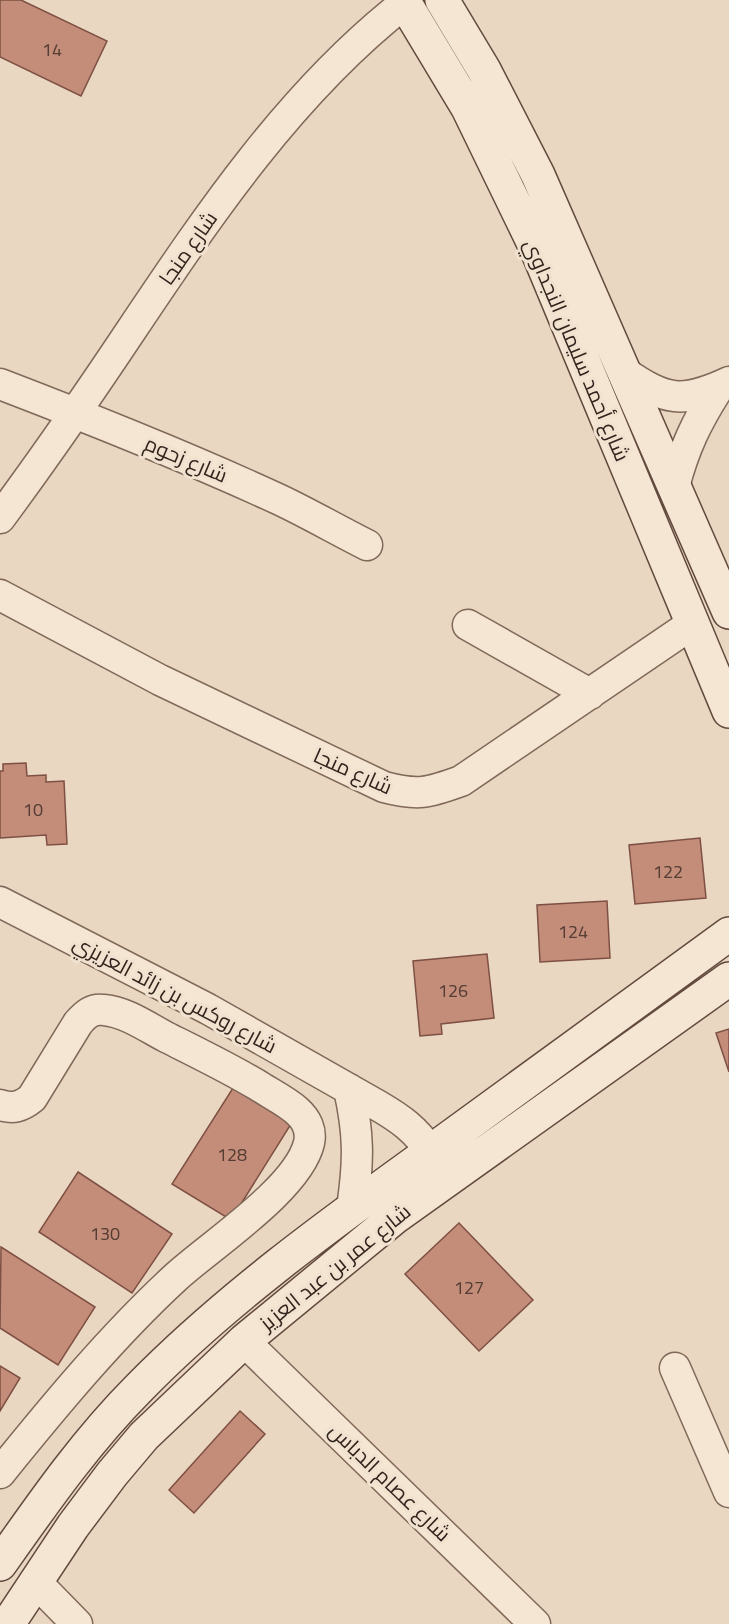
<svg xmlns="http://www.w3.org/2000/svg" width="729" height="1624" viewBox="0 0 729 1624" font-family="Georgia,Cairo,serif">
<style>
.building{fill:#c48d7a;stroke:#7e5043;stroke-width:1.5}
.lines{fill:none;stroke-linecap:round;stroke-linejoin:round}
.street-casing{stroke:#81695a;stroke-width:33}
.secondary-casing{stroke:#634a3e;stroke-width:36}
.street{stroke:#f5e5d3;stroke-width:30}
.secondary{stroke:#f5e5d3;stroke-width:33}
.labels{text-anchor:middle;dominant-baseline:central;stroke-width:6;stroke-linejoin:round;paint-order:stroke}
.number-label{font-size:18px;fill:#563e34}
.street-label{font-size:21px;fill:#32241d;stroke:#f1e2d0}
</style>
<rect width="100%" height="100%" fill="#e9d7c1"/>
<path class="building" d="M 0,0 L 21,0 L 107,41 L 81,96 L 0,57 Z
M 26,763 L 27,776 L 46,775 L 46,782 L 64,781 L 67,844 L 47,845 L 46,835 L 0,838 L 0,771 L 3,771 L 3,764 Z
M 700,838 L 706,898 L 635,904 L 629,845 Z
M 607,901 L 610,958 L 540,962 L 537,905 Z
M 487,954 L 494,1018 L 441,1024 L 442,1034 L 420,1036 L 413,961 Z
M 729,1029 L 729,1072 L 716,1033 Z
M 233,1088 L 291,1124 L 231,1220 L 172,1184 Z
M 78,1172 L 172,1234 L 132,1293 L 39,1232 Z
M 459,1223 L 533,1300 L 479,1351 L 405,1274 Z
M 1,1247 L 95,1307 L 58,1365 L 0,1328 Z
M 0,1366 L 20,1378 L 0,1411 Z
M 240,1411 L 265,1434 L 194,1513 L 169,1490 Z"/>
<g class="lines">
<g class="street-casing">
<path id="street" d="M 624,372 C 666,401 682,404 729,382
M 0,384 C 94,420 187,457 278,499 C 308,513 337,530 367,545
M 674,487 C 684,448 697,421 719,387
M 0,518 C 45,457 88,395 130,332 C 209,214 292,91 405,3
M 0,595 L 160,680 L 384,787 C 418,796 428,793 461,781 L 692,624
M 468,625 L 590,694
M 0,902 L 208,1009 L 377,1105 C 401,1119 415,1129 431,1152
M 349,1089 C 359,1134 359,1161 352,1208
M 0,1105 C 13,1109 21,1107 32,1098 L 78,1023 C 85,1015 92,1008 104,1010 C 126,1012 147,1027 166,1037 C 198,1053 229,1068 259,1086 C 271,1094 286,1101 297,1111 C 306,1119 312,1130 309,1143 C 298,1189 211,1245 176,1277 C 112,1336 55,1405 0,1473
M 244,1341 L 535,1624
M 675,1368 L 729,1492
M 35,1581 L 77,1624"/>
</g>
<g class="secondary-casing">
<path id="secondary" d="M 403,0 L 468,108 L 537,250 L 729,711
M 442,0 L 484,70 L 538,175 L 729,612
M 0,1564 C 43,1503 86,1441 139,1388 C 225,1300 330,1224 430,1152 C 530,1080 629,1006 729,934
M 8,1624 L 73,1526 L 112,1474 L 144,1436 L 244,1341 L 395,1217 L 729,979"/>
</g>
<use href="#street" class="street"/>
<use href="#secondary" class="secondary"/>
</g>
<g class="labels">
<g class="number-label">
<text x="52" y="49">14</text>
<text x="33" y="809">10</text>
<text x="668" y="871">122</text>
<text x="573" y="931">124</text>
<text x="453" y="990">126</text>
<text x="232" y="1154">128</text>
<text x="105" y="1233">130</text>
<text x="469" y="1287">127</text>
</g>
<g class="street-label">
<text transform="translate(188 248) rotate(-55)">شارع منجا</text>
<text transform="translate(577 350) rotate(67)">شارع أحمد سليمان النجداوي</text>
<text transform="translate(186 459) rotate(23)">شارع زحوم</text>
<text transform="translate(353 771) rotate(24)">شارع منجا</text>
<text transform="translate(175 994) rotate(28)">شارع روكس بن زائد العزيزي</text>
<text transform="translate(335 1267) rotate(-39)">شارع عمر بن عبد العزيز</text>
<text transform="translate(390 1482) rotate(44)">شارع عصام الدباس</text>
</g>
</g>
</svg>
